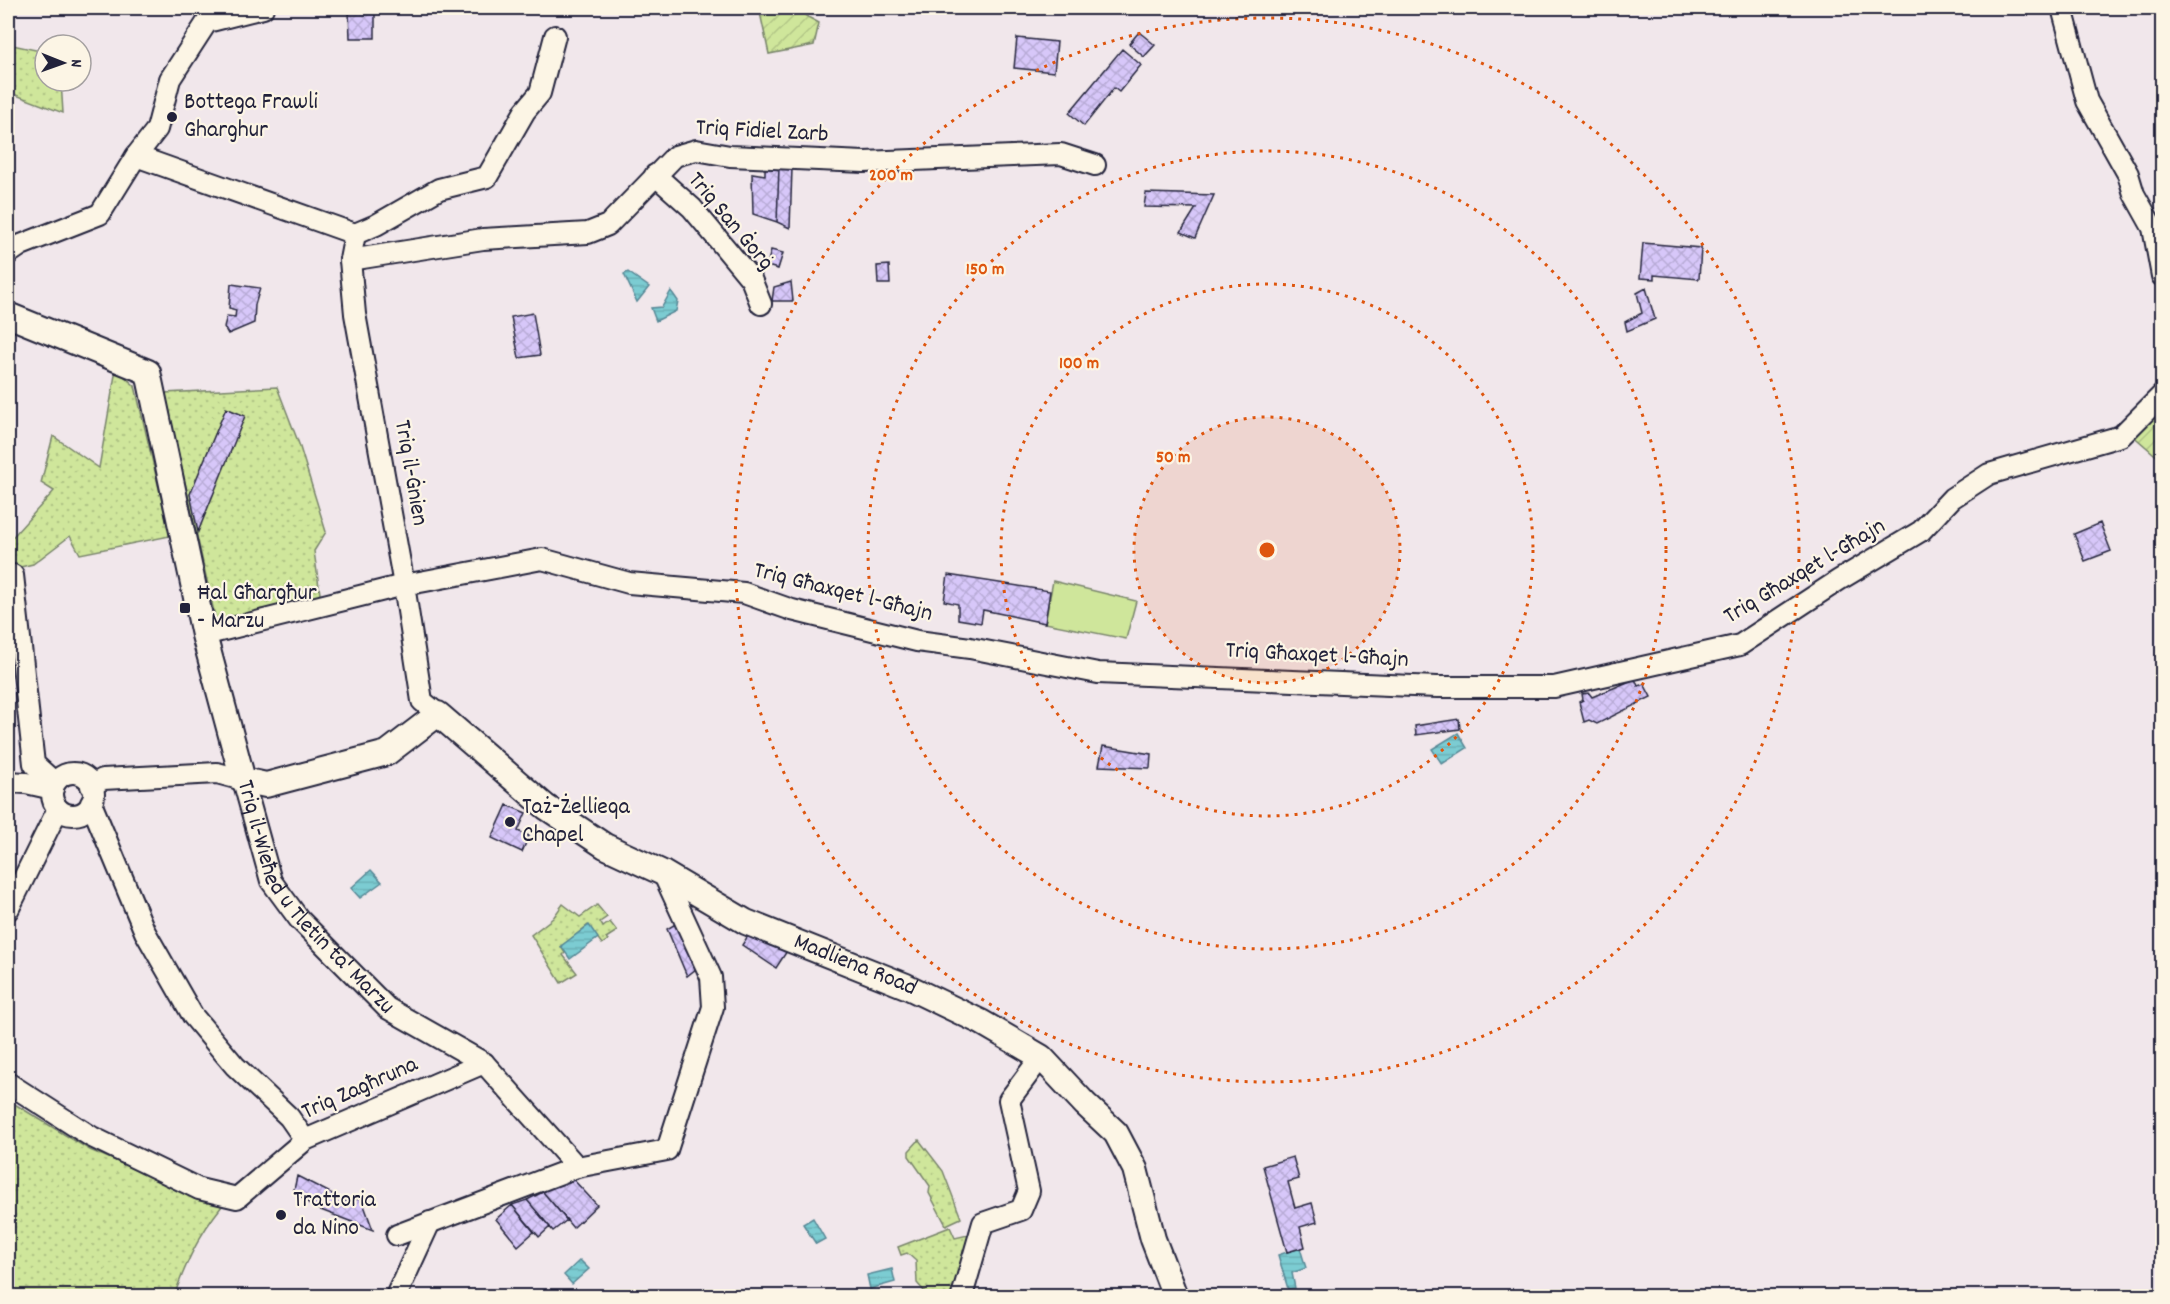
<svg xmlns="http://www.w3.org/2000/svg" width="2170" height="1304" viewBox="0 0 2170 1304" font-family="Dekko,sans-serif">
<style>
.grass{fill:url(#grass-dots);stroke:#78846b;stroke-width:1.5}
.park{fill:#cfe69b;stroke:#78846b;stroke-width:1.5}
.garden{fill:url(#garden-furrows);stroke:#78846b;stroke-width:1.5}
.water{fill:url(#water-rules);stroke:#578896;stroke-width:1.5}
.building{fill:url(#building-cross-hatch);stroke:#22223b;stroke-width:1.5}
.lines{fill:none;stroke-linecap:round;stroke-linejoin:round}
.minor-casing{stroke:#22223b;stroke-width:24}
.tertiary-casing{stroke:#22223b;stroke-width:28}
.minor{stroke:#fcf5e5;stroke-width:20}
.tertiary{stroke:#fcf5e5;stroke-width:24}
.ring{fill:none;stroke:#de560e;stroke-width:3;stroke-dasharray:3 6}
.poi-dot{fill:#22223b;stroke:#fcf5e5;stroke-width:2}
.labels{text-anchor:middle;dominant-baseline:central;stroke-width:4.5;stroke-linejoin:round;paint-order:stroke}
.poi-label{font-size:24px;fill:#22223b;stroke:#fcf5e5;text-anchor:start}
.street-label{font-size:24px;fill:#22223b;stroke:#fcf5e5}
.centre{fill:#de560e;stroke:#fcf5e5;stroke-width:3}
.ring-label{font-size:18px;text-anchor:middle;font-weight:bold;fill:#de560e;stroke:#fcf5e5;stroke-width:4.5;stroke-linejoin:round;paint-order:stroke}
</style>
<defs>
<pattern id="grass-dots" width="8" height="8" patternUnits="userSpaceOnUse" patternTransform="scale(1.5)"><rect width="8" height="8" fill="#cfe69b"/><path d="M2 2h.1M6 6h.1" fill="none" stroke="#b1c586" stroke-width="1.8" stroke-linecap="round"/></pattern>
<pattern id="garden-furrows" width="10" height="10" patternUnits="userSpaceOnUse" patternTransform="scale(1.5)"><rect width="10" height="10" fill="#cfe69b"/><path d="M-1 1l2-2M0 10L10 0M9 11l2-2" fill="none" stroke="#b1c586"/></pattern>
<pattern id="water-rules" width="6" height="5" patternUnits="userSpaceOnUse" patternTransform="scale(1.5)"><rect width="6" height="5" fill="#7bccd2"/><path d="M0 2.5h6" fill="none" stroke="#6aafb5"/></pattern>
<pattern id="building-cross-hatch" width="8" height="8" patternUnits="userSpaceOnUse" patternTransform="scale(1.5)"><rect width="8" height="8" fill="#d7c7f9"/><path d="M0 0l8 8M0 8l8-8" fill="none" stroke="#b8abd6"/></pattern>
</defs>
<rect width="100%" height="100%" fill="#f1e7eb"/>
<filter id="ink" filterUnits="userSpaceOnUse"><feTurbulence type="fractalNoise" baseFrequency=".0167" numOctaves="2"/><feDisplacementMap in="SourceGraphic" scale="12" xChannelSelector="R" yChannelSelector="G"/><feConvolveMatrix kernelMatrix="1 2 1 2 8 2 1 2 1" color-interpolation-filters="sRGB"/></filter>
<g filter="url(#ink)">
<path class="grass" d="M 8,44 L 45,52 L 45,81 L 61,81 L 63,113 L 8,92 Z
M 116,369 L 135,386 L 170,536 L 80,554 L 70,536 L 33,564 L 8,570 L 8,542 L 54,491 L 41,483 L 53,436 L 99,468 Z
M 277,387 L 299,444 L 326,532 L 314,551 L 321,601 L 216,621 L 165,393 Z
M 563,904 L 580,917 L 597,905 L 607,917 L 600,922 L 603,927 L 610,922 L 617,931 L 606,938 L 608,940 L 602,944 L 588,925 L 561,947 L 565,953 L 563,955 L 577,973 L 561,983 L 531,935 L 553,918 Z
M 8,1100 L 90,1150 L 222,1206 C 198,1236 187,1261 174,1296 L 8,1296 Z
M 919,1140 L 943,1171 L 961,1218 L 946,1225 L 929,1193 L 930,1186 L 909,1156 L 909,1151 Z
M 950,1227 L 955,1238 L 977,1233 L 959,1296 L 922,1296 L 924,1291 L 917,1283 L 916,1261 L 907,1253 L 901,1255 L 898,1247 Z"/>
<path class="park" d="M 1053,581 L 1136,601 L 1126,639 L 1045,623 Z"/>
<path class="garden" d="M 759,8 L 807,8 L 806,16 L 819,23 L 814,45 L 769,54 Z
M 2162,405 L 2162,459 L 2161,460 L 2130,433 Z"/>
<path class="water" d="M 628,272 L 649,287 L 637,302 L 624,274 Z
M 671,291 L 678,301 L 676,311 L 656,321 L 651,308 L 662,307 Z
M 1458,733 L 1467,748 L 1442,764 L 1432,749 Z
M 371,870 L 382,882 L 360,898 L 351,888 Z
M 589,925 L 598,938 L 570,959 L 561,946 Z
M 813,1218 L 825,1239 L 816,1244 L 803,1224 Z
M 1300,1248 L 1306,1268 L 1292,1273 L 1295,1288 L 1288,1289 L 1278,1255 Z
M 580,1260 L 589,1269 L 572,1284 L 564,1275 Z
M 892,1269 L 895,1282 L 870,1289 L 867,1275 Z"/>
<path class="building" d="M 375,10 L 375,38 L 350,38 L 349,11 Z
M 1139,32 L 1155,45 L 1144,57 L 1129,44 Z
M 1017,38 L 1057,42 L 1054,72 L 1014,68 Z
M 1122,49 L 1141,65 L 1119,92 L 1114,88 L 1084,126 L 1069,113 Z
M 765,166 L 779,167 L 777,222 L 753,214 L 752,173 L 765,175 Z
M 779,167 L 792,168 L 790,228 L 777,222 Z
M 1146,193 L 1214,195 L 1195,238 L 1181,232 L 1196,208 L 1144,207 Z
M 1643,243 L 1701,248 L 1699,279 L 1654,275 L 1654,279 L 1640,278 Z
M 771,250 L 783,253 L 778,269 L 767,266 Z
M 889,265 L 890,284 L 878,284 L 877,266 Z
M 791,282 L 793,301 L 772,301 L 774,287 Z
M 231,284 L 260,288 L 255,305 L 254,323 L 228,334 L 224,327 L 227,316 L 235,317 L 236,310 L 229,308 Z
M 1646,288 L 1655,319 L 1627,331 L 1625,322 L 1642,313 L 1637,293 Z
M 533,313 L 540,355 L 519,358 L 511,317 Z
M 226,408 L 245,416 L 198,532 L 190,494 Z
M 2100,523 L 2111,551 L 2085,561 L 2074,534 Z
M 948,575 L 1050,591 L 1045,623 L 983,610 L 981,623 L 958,619 L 958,604 L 944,601 Z
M 1635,679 L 1638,686 L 1644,684 L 1651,697 L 1597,724 L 1589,720 L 1584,722 L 1579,702 L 1583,700 L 1582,694 L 1589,693 L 1592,697 Z
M 1459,719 L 1460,729 L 1416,735 L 1415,726 Z
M 1103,746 L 1151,754 L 1150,768 L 1099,766 Z
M 507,805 L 526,813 L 518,831 L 529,836 L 522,852 L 492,838 Z
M 682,920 L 701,965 L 687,976 L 667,929 Z
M 753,928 L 787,951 L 776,968 L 742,945 Z
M 1293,1157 L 1299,1179 L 1288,1182 L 1295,1208 L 1312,1203 L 1317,1222 L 1300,1227 L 1305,1247 L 1287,1252 L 1263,1166 Z
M 297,1176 L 350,1203 L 361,1197 L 373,1230 L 313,1207 L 294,1190 Z
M 571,1177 L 597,1205 L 573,1228 L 543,1192 Z
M 543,1192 L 567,1220 L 553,1231 L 527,1200 Z
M 527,1200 L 550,1227 L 539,1237 L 512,1205 Z
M 512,1205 L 534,1232 L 518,1246 L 496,1219 Z"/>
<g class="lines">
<g class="minor-casing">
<g id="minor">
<path d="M 2062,8 L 2087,101 L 2128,174 L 2134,194 L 2153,228 L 2162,276"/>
<path d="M 136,156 L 355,234"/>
<path d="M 655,175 L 692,208 L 751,279 L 761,304"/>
<path d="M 355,234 L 350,260 L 355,314 L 404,585 L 422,701 L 438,714"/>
<path d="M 355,234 L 376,225 L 439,189 L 487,177 L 525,111 L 540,93 L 555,36"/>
<path d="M 8,254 L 21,245 L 100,214 L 136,156 L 157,129 L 170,79 L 207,22 L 263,8"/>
<path d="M 350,260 L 483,239 L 588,233 L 608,225 L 675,156 L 696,150 L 730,156 L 864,162 L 1061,154 L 1095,165"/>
<path d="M 13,575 L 34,764 L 55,783"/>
<path d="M 204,635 L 404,585 L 542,559 L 629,583 L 744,593 L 792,610 L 917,641 L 970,648 L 1098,673 L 1437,687 L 1554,687 L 1740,645 L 1839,580 L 1921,531 L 1952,498 L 1989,474 L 2121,436 L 2162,395"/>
<circle cx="73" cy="794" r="21"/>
<path d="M 8,782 L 26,783 L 53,789"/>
<path id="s1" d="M 91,786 L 103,779 L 217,773 L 243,780 L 271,881 L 299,919 L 387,1008 L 484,1063 L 577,1167"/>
<path d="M 91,803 L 145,932 L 193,1016 L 235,1066 L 289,1117 L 305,1140"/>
<path d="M 8,910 L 58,809"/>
<path d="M 8,1083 L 92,1137 L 199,1189 L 237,1198 L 305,1140 L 484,1063"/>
<path d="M 397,1235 L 577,1167 L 667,1150 L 713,1007 L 711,977 L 663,873"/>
<path d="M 396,1296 L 430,1222"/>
<path d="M 962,1296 L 983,1223 L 1021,1210 L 1029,1191 L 1009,1100 L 1041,1057"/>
</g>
</g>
<g class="tertiary-casing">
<g id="tertiary">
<path id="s2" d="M 8,315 L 148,372 L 204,635 L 243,780 L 266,785 L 387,753 L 438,714 L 546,807 L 605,846 L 663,873 L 746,922 L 906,986 L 981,1022 L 1041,1057 L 1085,1104 L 1116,1133 L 1135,1169 L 1153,1239 L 1175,1296"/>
</g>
</g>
<use href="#minor" class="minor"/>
<use href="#tertiary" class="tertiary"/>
</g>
</g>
<circle cx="1267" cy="550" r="133" fill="#de560e" fill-opacity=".12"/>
<g class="ring">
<circle cx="1267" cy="550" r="133"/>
<circle cx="1267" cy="550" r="266"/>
<circle cx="1267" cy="550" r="399"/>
<circle cx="1267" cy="550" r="532"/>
</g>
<g class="poi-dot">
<circle cx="172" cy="117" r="6"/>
<rect x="179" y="602" width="12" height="12" rx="3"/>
<circle cx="510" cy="822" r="6"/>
<circle cx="281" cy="1215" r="6"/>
</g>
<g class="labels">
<g class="poi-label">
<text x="184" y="103">Bottega Frawli<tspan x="184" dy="28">Gharghur</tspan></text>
<text x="197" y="594">Ħal Għargħur<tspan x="197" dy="28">- Marzu</tspan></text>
<text x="522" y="808">Taż-Żellieqa<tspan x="522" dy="28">Chapel</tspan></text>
<text x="293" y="1201">Trattoria<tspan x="293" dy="28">da Nino</tspan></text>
</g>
<g class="street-label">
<text transform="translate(762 132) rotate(3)">Triq Fidiel Zarb</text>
<text transform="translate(730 222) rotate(50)">Triq San Ġorġ</text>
<text transform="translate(410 473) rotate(80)">Triq il-Ġnien</text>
<text transform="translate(1805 572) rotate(-31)">Triq Għaxqet l-Għajn</text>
<text transform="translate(843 593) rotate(14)">Triq Għaxqet l-Għajn</text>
<text transform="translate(1317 656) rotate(3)">Triq Għaxqet l-Għajn</text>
<text stroke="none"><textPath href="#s1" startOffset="296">Triq il-Wieħed u Tletin ta' Marzu</textPath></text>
<text stroke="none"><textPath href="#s2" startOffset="1274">Madliena Road</textPath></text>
<text transform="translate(360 1089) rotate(-24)">Triq Zagħruna</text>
</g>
</g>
<circle cx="1267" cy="550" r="9" class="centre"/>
<g class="ring-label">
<text x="891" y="180">200 m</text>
<text x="985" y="274">150 m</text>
<text x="1079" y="368">100 m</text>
<text x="1173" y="462">50 m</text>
</g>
<rect width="2170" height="1304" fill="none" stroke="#fcf5e5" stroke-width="30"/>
<rect x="15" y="15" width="2140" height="1274" fill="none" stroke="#22223b" stroke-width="2" filter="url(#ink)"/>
<g transform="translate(63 63) rotate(91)"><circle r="28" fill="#fcf5e5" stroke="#a5a1a1" stroke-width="1.5"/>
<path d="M0-4.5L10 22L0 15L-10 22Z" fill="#22223b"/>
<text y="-9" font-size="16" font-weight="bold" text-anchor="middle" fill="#22223b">N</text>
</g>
</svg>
